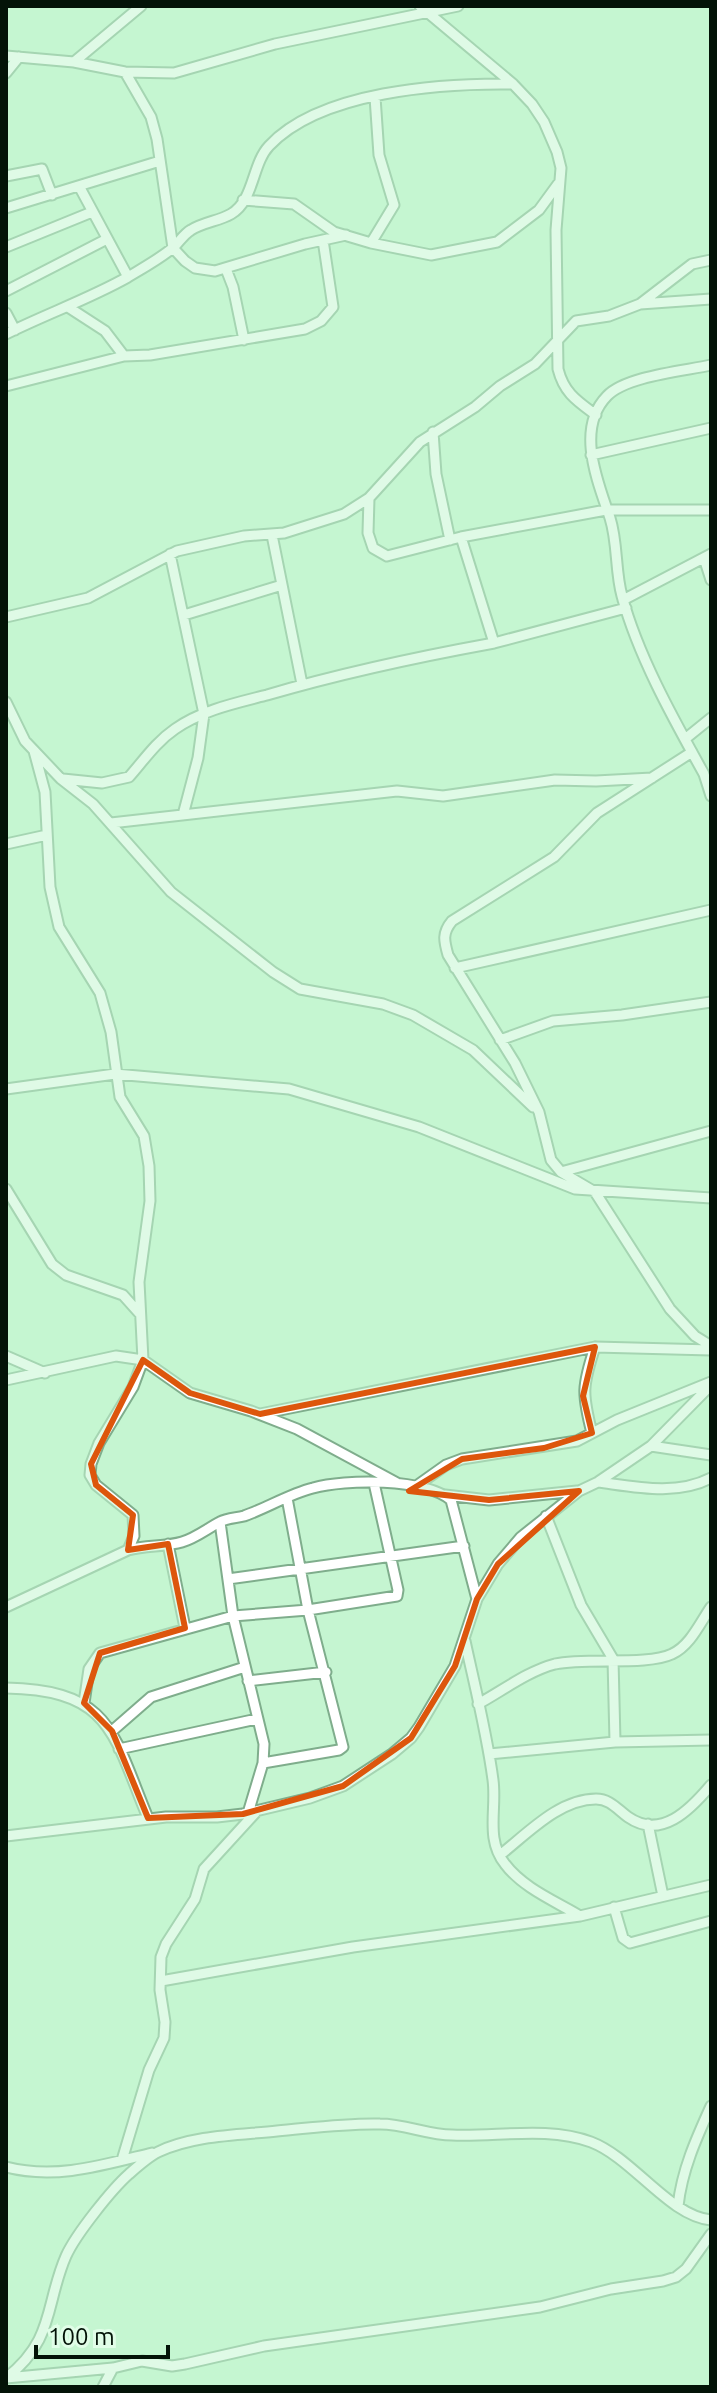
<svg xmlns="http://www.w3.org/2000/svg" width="717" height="2393" viewBox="0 0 717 2393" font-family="Ubuntu,sans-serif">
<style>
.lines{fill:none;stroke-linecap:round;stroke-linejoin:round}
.minor-casing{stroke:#7fad8c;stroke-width:13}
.minor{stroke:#fff;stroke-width:9}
.marked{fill:none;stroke:#dd560c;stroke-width:6;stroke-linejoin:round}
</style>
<rect width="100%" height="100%" fill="#c5f5d1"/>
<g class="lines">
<g class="minor-casing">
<path id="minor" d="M 420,6 L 513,84 L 532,104 L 544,122 L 557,152 L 561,168 L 556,230 L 558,369 C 564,393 577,401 596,415
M 6,56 L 74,62 L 125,72 L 174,73 L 275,44 L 458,6
M 74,62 L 141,6
M 125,72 L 151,117 L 157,139 L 173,248 L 185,261 L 195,268 L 215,271 L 305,244 L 346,235
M 6,73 L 19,57
M 6,176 L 42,169 L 52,195
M 79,186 L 128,277
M 243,200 L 294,204 L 334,232 L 371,243 L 431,255 L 497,242 L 539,210 L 558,184
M 6,208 L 160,161
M 371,243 L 394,205 L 379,155 L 375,97
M 6,247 L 92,212
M 226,269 L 233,287 L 244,340
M 6,291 L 107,239
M 640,304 L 711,299
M 68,307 L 105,331 L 124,356
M 6,313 L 15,330
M 6,334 C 46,314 89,299 128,277 C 143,268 161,258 174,247 C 180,241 184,234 191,230 C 204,222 219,221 231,214 C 254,201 252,164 269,146 C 320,91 442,83 513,84
M 711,365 C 684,371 626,376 607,396 C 575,429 598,482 610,518 C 618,543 615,571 622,596 C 638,656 674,720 704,774 L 711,796
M 6,386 L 124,356 L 150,355 L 305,329 L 321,321 L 333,307 L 323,240
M 433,432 L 436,474 L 450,540
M 591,455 L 711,428
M 369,498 L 368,533 L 373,548 L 387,556 L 461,537 L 606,510 L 711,510
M 272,535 L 302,684
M 461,537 L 494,643 L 626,608
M 170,554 L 204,714 L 198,758 L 183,815
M 704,558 L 711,580
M 623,600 L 711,554
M 184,615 L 282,585
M 6,617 L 88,598 L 177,551 L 244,536 L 284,533 L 344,514 L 369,498 L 420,442 L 475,407 L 500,386 L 535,364 L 576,321 L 609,316 L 640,304 L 692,264 L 711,260
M 6,702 L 25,741 L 61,779 L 93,804 L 171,892 L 273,972 L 300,989 L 383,1004 L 413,1015 L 473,1050 L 533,1107
M 685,739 L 711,718
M 34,751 L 45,792 L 50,887 L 59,927 L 100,993 L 111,1032 L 120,1097 L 144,1136 L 149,1166 L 150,1201 L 139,1282 L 143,1360 L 133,1387 L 99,1443 L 91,1464 L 90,1475 L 96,1485 L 133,1515 L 134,1536 L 128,1550
M 692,752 L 597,813 L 554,857 L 452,921 C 442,933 444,941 448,955 L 515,1063 L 539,1112 L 551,1160 L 561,1172 L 595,1192 L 670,1309 L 695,1336 L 711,1346
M 63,779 L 102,783 L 129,777 C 144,760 156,742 175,729 C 202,710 236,703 267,695 C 342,673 417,657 494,643
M 111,823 L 397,791 L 443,796 L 555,780 L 596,781 L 652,778
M 6,844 L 47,835
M 455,968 L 711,910
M 500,1040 L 553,1021 L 622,1015 L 711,1002
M 6,1089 L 115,1074 L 289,1089 L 419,1127 L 575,1189 L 711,1198
M 561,1172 L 711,1131
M 6,1189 L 52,1264 L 66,1275 L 123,1295 L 140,1314
M 6,1356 L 45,1373
M 6,1380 L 116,1356 L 143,1360 L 190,1393 L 251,1411 L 297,1429 L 397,1483
M 260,1414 L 595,1347 L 711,1350
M 592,1433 C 582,1394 582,1386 595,1347
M 651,1446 L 711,1455
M 598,1482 C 636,1487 676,1496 711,1478
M 415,1487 L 446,1465 L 462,1459 L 577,1441 L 617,1420 L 711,1382
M 445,1495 L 489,1500 L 577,1491
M 546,1516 L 581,1605 L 613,1659 L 615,1742
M 220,1522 L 233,1616 L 264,1744 L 263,1763 L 248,1813
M 168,1544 L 185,1628
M 228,1579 L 464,1546
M 6,1607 L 128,1550 C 146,1545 165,1547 182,1542 C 196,1538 208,1528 220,1522 C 227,1518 237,1518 244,1516 C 267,1508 289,1494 313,1488 C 345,1479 424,1478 451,1500 L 477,1599
M 465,1641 C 475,1687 487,1734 493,1780 C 497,1809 485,1839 505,1864 C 523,1888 555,1901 580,1916
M 248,1681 L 326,1672
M 6,1688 C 112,1690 113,1734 148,1818
M 84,1703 L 89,1669 L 100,1653 L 233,1616 L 308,1610 L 397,1596 L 398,1590 L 374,1483
M 478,1704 C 502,1691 528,1671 555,1664 C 586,1657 647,1666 672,1654 C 690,1646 700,1623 711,1607
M 112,1731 L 151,1697 L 245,1667
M 119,1749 L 257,1719
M 489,1754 L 615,1742 L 711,1740
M 263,1763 L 339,1750 L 343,1747 L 308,1610 L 287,1498
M 648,1824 L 663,1896
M 6,1836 L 166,1817 L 217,1817 L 243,1814 L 310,1798 L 343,1786 L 392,1754 L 411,1738 L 419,1727 L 455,1666 L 477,1599 L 498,1564 L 521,1537 L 579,1491 L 598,1482 L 651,1446 L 711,1385
M 500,1855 C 527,1834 559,1799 596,1799 C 610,1799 617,1809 628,1817 C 661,1840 690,1810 711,1785
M 614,1907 L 623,1938 L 630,1943 L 711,1921
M 161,1981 L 353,1947 L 580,1916 L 711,1885
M 122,2160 L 149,2070 L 164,2038 L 165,2022 L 160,1990 L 161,1957 L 166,1944 L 195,1899 L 204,1869 L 257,1811
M 6,2167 C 56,2180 103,2165 152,2153
M 678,2206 C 682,2170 696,2139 711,2106
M 6,2378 C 55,2340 45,2304 66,2256 C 76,2234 112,2189 129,2174 C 138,2166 148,2157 158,2152 C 193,2135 240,2135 277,2131 C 311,2128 346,2123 380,2124 C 405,2124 428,2135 452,2135 C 497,2137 548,2126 591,2142 C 633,2158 669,2216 711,2220
M 6,2378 L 113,2368 L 142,2361 L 172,2366 L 185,2364 L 264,2346 L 540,2307 L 611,2289 L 663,2281 L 676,2277 L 686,2269 L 711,2234
M 103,2387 L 113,2368"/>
</g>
<use href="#minor" class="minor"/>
</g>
<path d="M0 0H717V2393H0ZM 595,1347 L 583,1396 L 592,1433 L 544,1448 L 462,1459 L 409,1491 L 489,1500 L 579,1491 L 498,1564 L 477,1599 L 455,1666 L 411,1738 L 343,1786 L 243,1814 L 148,1818 L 112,1731 L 84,1703 L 100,1653 L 185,1628 L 168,1544 L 128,1550 L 133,1515 L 96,1485 L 91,1464 L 143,1360 L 190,1393 L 260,1414 Z" fill="#c5f5d1" fill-opacity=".55" fill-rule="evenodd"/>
<path class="marked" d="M 595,1347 L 583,1396 L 592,1433 L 544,1448 L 462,1459 L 409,1491 L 489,1500 L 579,1491 L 498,1564 L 477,1599 L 455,1666 L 411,1738 L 343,1786 L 243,1814 L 148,1818 L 112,1731 L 84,1703 L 100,1653 L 185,1628 L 168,1544 L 128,1550 L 133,1515 L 96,1485 L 91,1464 L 143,1360 L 190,1393 L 260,1414 Z"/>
<rect width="717" height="2393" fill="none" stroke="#031307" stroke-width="16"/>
<path d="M36 2345v12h132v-12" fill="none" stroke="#031307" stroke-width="4"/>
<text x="48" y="2345" font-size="24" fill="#031307" stroke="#e0fde7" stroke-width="6" paint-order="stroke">100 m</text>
</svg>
